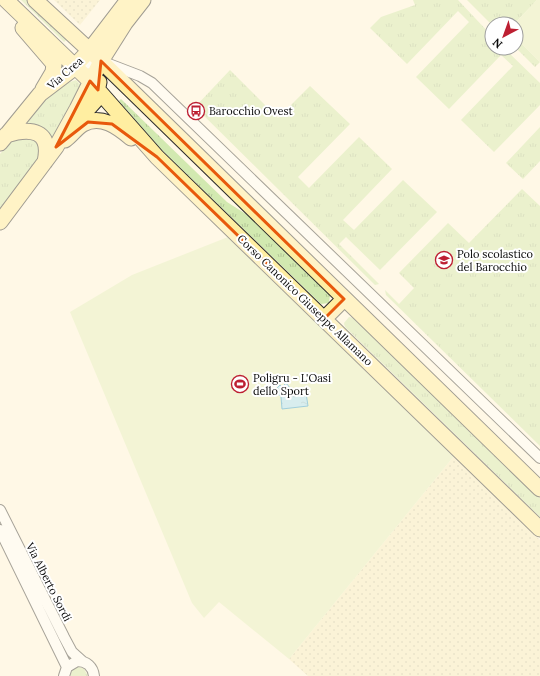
<svg xmlns="http://www.w3.org/2000/svg" width="540" height="676" viewBox="0 0 540 676" font-family="Lora,serif">
<style>
.farmland{fill:url(#farmland-dots)}
.grass{fill:url(#grass-tufts)}
.pitch{fill:#e4f0c2}
.water{fill:url(#water-ripples);stroke:#2e9cd1}
.lines{fill:none;stroke-linecap:round;stroke-linejoin:round}
.street-casing{stroke:#3d3d3d;stroke-width:12}
.secondary-casing{stroke:#2c2c2c;stroke-width:17}
.street{stroke:#fff;stroke-width:10}
.secondary{stroke:#ffeea1;stroke-width:15}
.marked{fill:none;stroke:#e8590c;stroke-width:3;stroke-linejoin:round}
.labels{text-anchor:middle;dominant-baseline:central;stroke-width:4;stroke-linejoin:round;paint-order:stroke}
.street-label{font-size:11px;fill:#0a0a0a;stroke:#fff}
.poi-label{font-size:11px;fill:#0a0a0a;stroke:#fff;text-anchor:start}
</style>
<defs>
<pattern id="farmland-dots" width="8" height="8" patternUnits="userSpaceOnUse"><rect width="8" height="8" fill="#f5edc6"/><path d="M2 2h.1M6 6h.1" fill="none" stroke="#d1caa9" stroke-width="1.8" stroke-linecap="round"/></pattern>
<pattern id="grass-tufts" width="24" height="20" patternUnits="userSpaceOnUse"><rect width="24" height="20" fill="#d2e9b0"/><path d="M3 7l-1-3M5 7V3M7 7l1-3M15 17l-1-3M17 17v-4M19 17l1-3" fill="none" stroke="#b3c696"/></pattern>
<pattern id="water-ripples" width="26" height="14" patternUnits="userSpaceOnUse"><rect width="26" height="14" fill="#a9e0f8"/><path d="M2 4q2-2 4 0t4 0M15 11q2-2 4 0t4 0" fill="none" stroke="#90bfd3"/></pattern>
</defs>
<rect width="100%" height="100%" fill="#fff8e6"/>
<path class="farmland" d="M 54,0 L 100,0 L 80,25 Z
M 454,456 L 540,540 L 540,676 L 308,676 L 289,659 Z"/>
<path class="grass" d="M 21,0 L 27,0 L 67,39 L 64,42 Z
M 413,0 L 458,0 L 492,36 L 492,48 L 504,48 L 540,83 L 540,105 L 494,152 L 461,120 L 513,66 L 501,55 L 449,109 L 416,77 L 469,22 L 458,11 L 407,64 L 370,28 L 381,17 L 415,5 Z
M 467,0 L 537,0 L 514,24 L 492,25 Z
M 516,38 L 540,62 L 535,67 L 516,48 Z
M 230,70 L 278,118 L 310,86 L 350,124 L 298,177 L 309,188 L 359,137 L 392,169 L 343,220 L 354,230 L 403,180 L 437,212 L 380,270 L 346,237 L 339,244 L 379,284 L 375,285 L 195,107 Z
M 76,80 L 80,84 L 77,94 L 50,149 L 21,127 C 37,109 52,87 76,80 Z
M 121,99 L 227,202 L 249,216 L 330,295 L 329,303 L 321,304 L 161,149 L 119,101 Z
M 540,127 L 540,161 L 523,179 L 506,163 Z
M 32,134 L 44,155 L 0,216 L 0,154 L 14,138 Z
M 522,189 L 540,206 L 540,446 L 386,295 L 385,290 L 399,304 L 414,288 L 399,273 L 448,223 L 469,243 Z
M 349,317 L 354,318 L 540,498 L 540,517 L 345,327 L 344,323 Z
M 79,667 L 84,669 L 88,676 L 70,676 L 73,669 Z"/>
<path class="pitch" d="M 537,0 L 540,0 L 540,62 L 516,38 L 516,24 L 514,24 Z
M 228,237 L 454,456 L 289,659 L 219,602 L 204,618 L 192,603 L 70,312 L 132,275 Z"/>
<path class="water" d="M 286,383 L 295,394 L 306,393 L 308,406 L 282,409 L 281,397 L 275,390 L 280,385 L 282,387 Z"/>
<g class="lines">
<g class="street-casing">
<path id="street" d="M 75,67 L 101,61 L 140,76 L 152,83 L 540,458
M 0,510 L 64,637 L 72,652 L 82,661
M 0,530 L 67,667
M 64,676 L 67,667 L 77,661 C 87,661 93,667 94,676"/>
</g>
<g class="secondary-casing">
<path id="secondary" d="M 6,0 L 90,81 L 157,157 L 540,529
M 35,0 L 101,61 L 540,489
M 23,28 L 54,64 L 53,72 L 43,89
M 76,122 L 95,101 L 99,82
M 6,135 C 31,127 52,130 45,162
M 65,140 C 72,135 76,128 83,124 C 101,114 118,127 131,138
M 0,143 L 40,94 L 69,72 L 89,51 L 128,0
M 0,222 L 56,147 L 77,109 L 101,61 L 125,23 L 143,0
M 324,319 L 344,299"/>
</g>
<use href="#street" class="street"/>
<use href="#secondary" class="secondary"/>
</g>
<path d="M0 0H540V676H0ZM 101,61 L 344,299 L 324,319 L 157,157 L 112,124 L 88,122 L 56,147 L 90,81 L 98,90 Z" fill="#fff8e6" fill-opacity=".55" fill-rule="evenodd"/>
<path class="marked" d="M 101,61 L 344,299 L 324,319 L 157,157 L 112,124 L 88,122 L 56,147 L 90,81 L 98,90 Z"/>
<defs>
<g id="bus-ring" transform="scale(0.9)"><circle r="9.5" fill="#fff" stroke="#bd1f32" stroke-width="1.5"/><path d="M-5-6H5V4H4V6H2V4H-2V6H-4V4H-5ZM-3.5-4V0h7V-4ZM-3.5 1.2v1.5H-2V1.2ZM2 1.2v1.5H3.5V1.2Z" fill="#bd1f32"/></g>
<g id="school-ring" transform="scale(0.9)"><circle r="9.5" fill="#fff" stroke="#bd1f32" stroke-width="1.5"/><path d="M0-5L7-2L0 1L-7-2ZM-4 1L0 2.5L4 1V4Q0 6-4 4Z" fill="#bd1f32"/></g>
<g id="stadium-ring" transform="scale(0.9)"><circle r="9.5" fill="#fff" stroke="#bd1f32" stroke-width="1.5"/><path d="M0-5a6.5 5 0 1 0 0 10a6.5 5 0 1 0 0-10ZM-3.5-1.8h7v3.6h-7Z" fill="#bd1f32"/></g>
</defs>
<g fill-rule="evenodd">
<use href="#bus-ring" x="196" y="111"/>
<use href="#school-ring" x="444" y="260"/>
<use href="#stadium-ring" x="240" y="384"/>
</g>
<g class="labels">
<g class="street-label">
<text transform="translate(65 73) rotate(-41)">Via Crea</text>
<text transform="translate(305 300) rotate(44)">Corso Canonico Giuseppe Allamano</text>
<text transform="translate(49 582) rotate(63)">Via Alberto Sordi</text>
</g>
<g class="poi-label">
<text x="209" y="111">Barocchio Ovest</text>
<text x="457" y="254">Polo scolastico<tspan x="457" dy="13">del Barocchio</tspan></text>
<text x="253" y="378">Poligru - L'Oasi<tspan x="253" dy="13">dello Sport</tspan></text>
</g>
</g>
<g transform="translate(504 36) rotate(221)"><circle r="19" fill="#ffffff" stroke="#9d9d9d"/>
<path d="M0-3L7 15L0 10L-7 15Z" fill="#bd1f32"/>
<text y="-6" font-size="11" font-weight="bold" text-anchor="middle" fill="#0a0a0a">N</text>
</g>
</svg>
